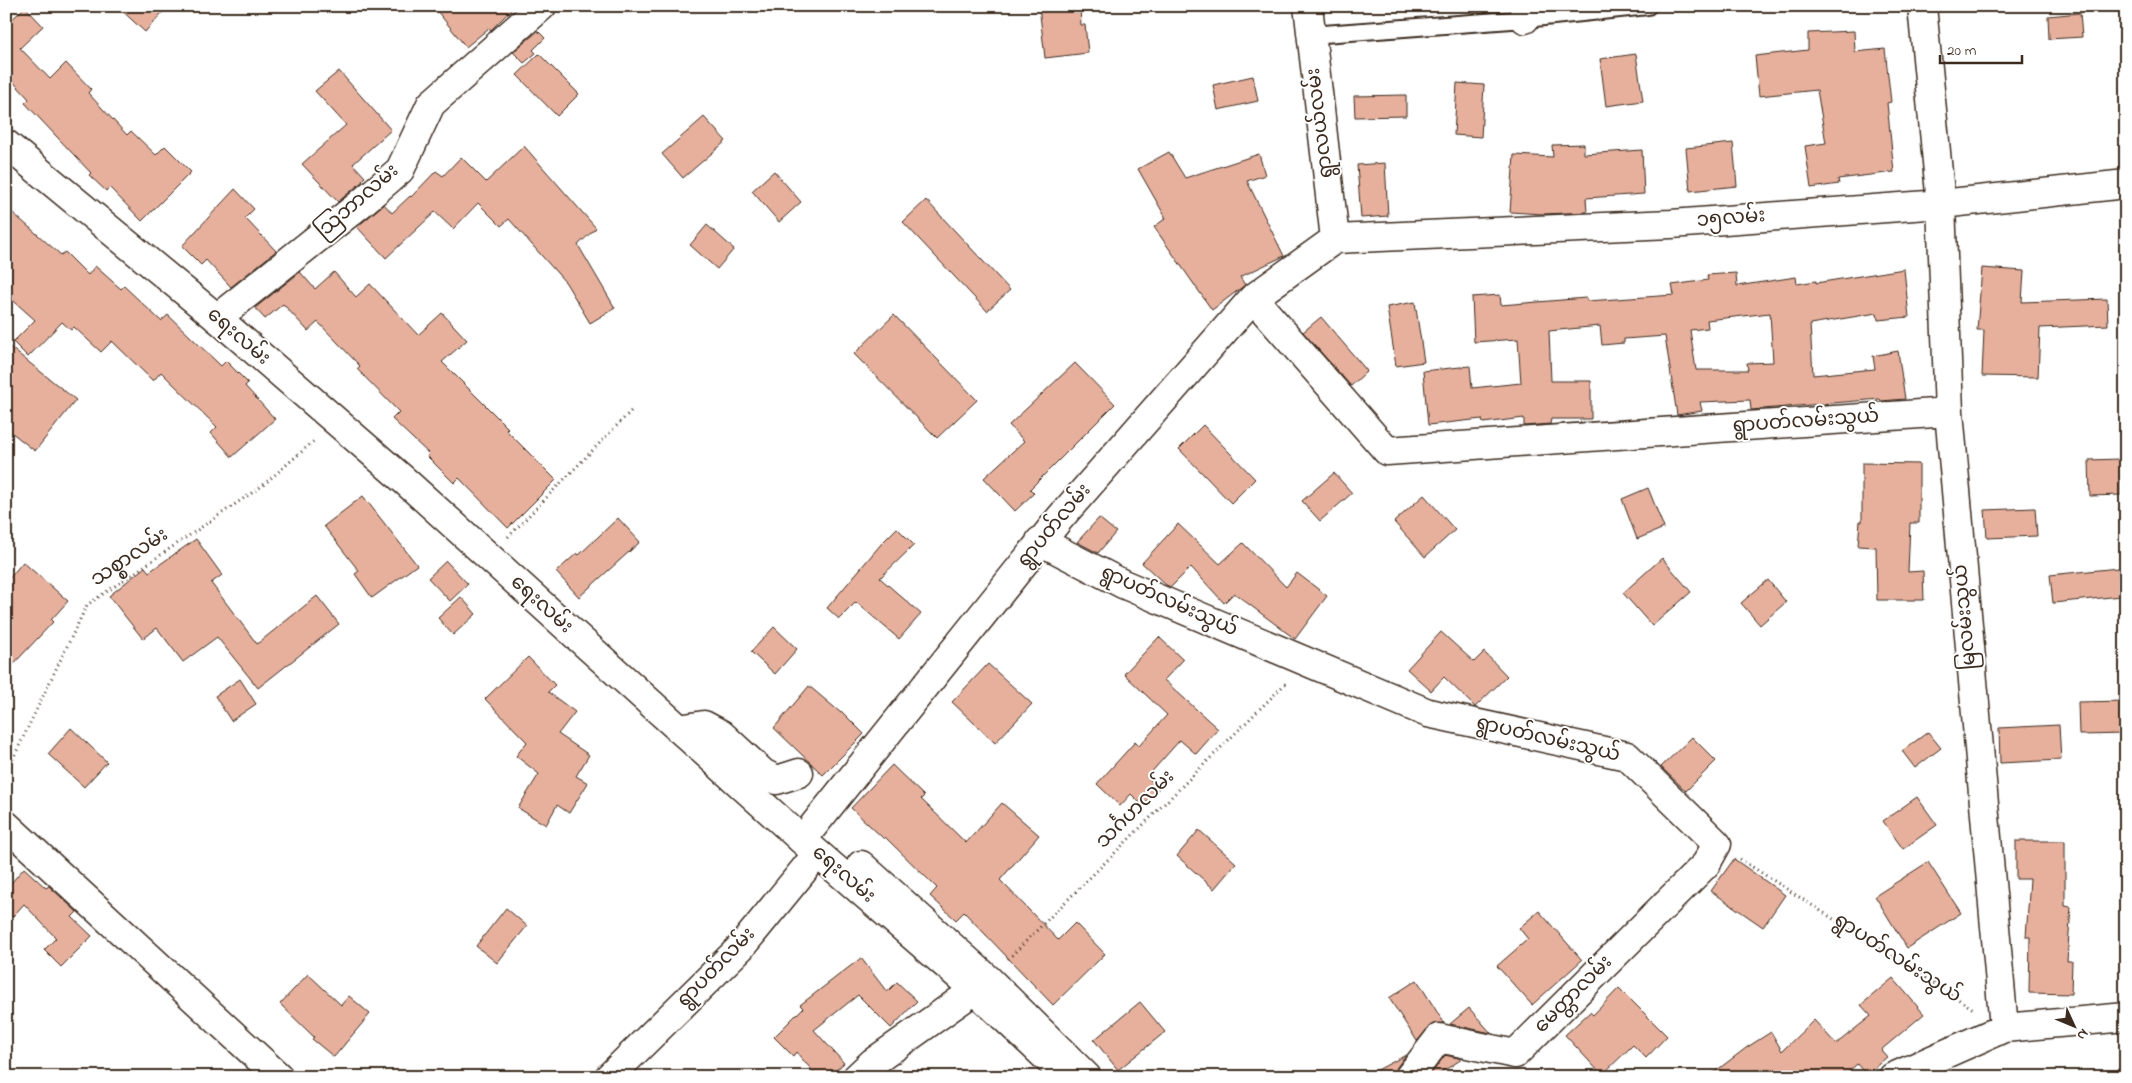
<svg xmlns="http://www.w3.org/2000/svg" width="2132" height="1083" viewBox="0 0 2132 1083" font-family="'Indie Flower','Noto Sans Myanmar',sans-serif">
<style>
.building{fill:#e7b09d;stroke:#3b2a1e;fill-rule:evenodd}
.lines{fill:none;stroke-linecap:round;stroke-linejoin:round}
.lane-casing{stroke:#3b2a1e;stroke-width:20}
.street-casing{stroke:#3b2a1e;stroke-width:31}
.secondary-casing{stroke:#3b2a1e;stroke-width:31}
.path{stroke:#3b2a1e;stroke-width:3;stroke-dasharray:1 4;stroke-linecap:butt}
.lane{stroke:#fff;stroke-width:16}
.street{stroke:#fff;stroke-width:28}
.secondary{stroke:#fff;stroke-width:28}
.labels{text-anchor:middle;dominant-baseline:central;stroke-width:4;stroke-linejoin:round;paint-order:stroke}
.street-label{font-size:20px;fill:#3b2a1e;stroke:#fff}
</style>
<rect width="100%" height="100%" fill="#fff"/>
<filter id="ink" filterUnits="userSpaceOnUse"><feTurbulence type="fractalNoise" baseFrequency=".02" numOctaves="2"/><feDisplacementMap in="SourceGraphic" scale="10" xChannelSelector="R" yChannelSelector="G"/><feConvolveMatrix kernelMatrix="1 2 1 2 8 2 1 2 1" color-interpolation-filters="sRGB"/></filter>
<g filter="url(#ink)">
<path class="building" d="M 117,6 L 168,6 L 145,32 Z
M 433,6 L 515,6 L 491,30 L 489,28 L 466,47 Z
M 1039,6 L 1080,6 L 1081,25 L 1085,25 L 1088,53 L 1045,58 Z
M 25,7 L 43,26 L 20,48 L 50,79 L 66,63 L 91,89 L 88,93 L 127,135 L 131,131 L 156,155 L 165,146 L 191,172 L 142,221 L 109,187 L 106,191 L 89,175 L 91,173 L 25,103 L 29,99 L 6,74 L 6,25 Z
M 2080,13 L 2082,37 L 2049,39 L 2048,16 Z
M 538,31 L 545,38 L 533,50 L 536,53 L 524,63 L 513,52 Z
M 1854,31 L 1855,52 L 1885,49 L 1891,102 L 1887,103 L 1894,172 L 1838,179 L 1839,184 L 1811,188 L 1805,146 L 1826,143 L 1817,90 L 1759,96 L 1755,56 L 1808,50 L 1808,33 Z
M 539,54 L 579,94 L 557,116 L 517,75 Z
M 1636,54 L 1643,101 L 1606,106 L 1600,59 Z
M 339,71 L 391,130 L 353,164 L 365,177 L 362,180 L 363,181 L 338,202 L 302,164 L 346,125 L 315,91 Z
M 1253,76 L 1258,101 L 1218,110 L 1213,85 Z
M 1457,83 L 1484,85 L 1481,137 L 1454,135 Z
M 1406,95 L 1406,116 L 1355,117 L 1354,96 Z
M 704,117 L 726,141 L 683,178 L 662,154 Z
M 1733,143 L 1737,186 L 1690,191 L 1686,148 Z
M 1584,144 L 1584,154 L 1642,150 L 1644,194 L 1586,198 L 1587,212 L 1543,214 L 1510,212 L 1514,155 L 1553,157 L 1552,145 Z
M 524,146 L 596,228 L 578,245 L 615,308 L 590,323 L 566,283 L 509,219 L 501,226 L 478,203 L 453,229 L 435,212 L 386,258 L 357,227 L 384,204 L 392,213 L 410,196 L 411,197 L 436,171 L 443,176 L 461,157 L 486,182 Z
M 1169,152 L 1185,178 L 1259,154 L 1265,175 L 1247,181 L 1284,256 L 1240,277 L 1245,285 L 1212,310 L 1154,227 L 1166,218 L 1138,169 Z
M 1385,163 L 1388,216 L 1361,218 L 1357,165 Z
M 774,171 L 801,202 L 779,222 L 752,191 Z
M 235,189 L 254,209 L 245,218 L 276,251 L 231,287 L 206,260 L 201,265 L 182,246 Z
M 926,200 L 1010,290 L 987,311 L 903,222 Z
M 6,207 L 61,255 L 65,252 L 88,275 L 95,266 L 121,289 L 124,286 L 161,321 L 168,315 L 221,366 L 226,361 L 248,383 L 245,386 L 275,419 L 232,457 L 211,433 L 217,427 L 161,372 L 153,381 L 112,341 L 101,352 L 74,327 L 71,330 L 62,322 L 28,357 L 13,342 L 35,320 L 6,294 Z
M 707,225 L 734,249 L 717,269 L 690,245 Z
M 1982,268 L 2024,271 L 2022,302 L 2107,299 L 2108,325 L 2040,328 L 2038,377 L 1982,376 L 1984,330 L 1977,330 Z
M 1904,269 L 1909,317 L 1878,320 L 1877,313 L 1810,324 L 1813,375 L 1875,369 L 1873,356 L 1898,351 L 1905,399 L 1881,401 L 1880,399 L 1751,410 L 1750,400 L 1700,402 L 1702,411 L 1677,415 L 1665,336 L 1624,339 L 1624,343 L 1602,345 L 1600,326 L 1549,331 L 1551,381 L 1591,381 L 1591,419 L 1551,419 L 1550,424 L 1524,426 L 1524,418 L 1483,423 L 1482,419 L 1428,425 L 1423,371 L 1470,366 L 1472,388 L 1521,383 L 1518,339 L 1474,342 L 1472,297 L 1500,295 L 1501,305 L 1586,298 L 1587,301 L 1674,295 L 1672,285 L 1708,280 L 1707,275 L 1736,273 L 1737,286 L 1796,277 L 1797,284 L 1816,281 L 1816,283 ZM 1770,313 L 1773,362 L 1747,363 L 1748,370 L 1696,370 L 1690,330 L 1708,328 L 1707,320 Z
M 300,272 L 315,289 L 334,272 L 356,297 L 370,284 L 418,335 L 442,313 L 467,340 L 442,362 L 508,428 L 506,430 L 556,480 L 508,528 L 459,478 L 454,483 L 427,456 L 429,454 L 392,419 L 399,412 L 357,369 L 360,366 L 318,322 L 308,331 L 283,304 L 265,319 L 255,308 Z
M 1415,302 L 1424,362 L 1396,366 L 1387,307 Z
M 894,315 L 977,400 L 937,438 L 854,354 Z
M 1321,317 L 1367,371 L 1351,386 L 1303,332 Z
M 6,344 L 76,400 L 35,451 L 6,428 Z
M 1075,363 L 1115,404 L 1030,489 L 1034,493 L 1015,511 L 984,478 L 1024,441 L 1009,425 Z
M 1203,425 L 1255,479 L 1231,503 L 1179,449 Z
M 2120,459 L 2121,495 L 2090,496 L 2089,460 Z
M 1862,463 L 1919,464 L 1919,523 L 1910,523 L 1908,572 L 1923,571 L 1924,600 L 1877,600 L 1876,547 L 1858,546 L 1860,521 L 1862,522 Z
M 1334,473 L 1352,493 L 1320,521 L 1302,501 Z
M 1648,488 L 1664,528 L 1637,539 L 1622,499 Z
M 1424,495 L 1455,530 L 1425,557 L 1394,522 Z
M 363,496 L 417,565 L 372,598 L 355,574 L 359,571 L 324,526 Z
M 2035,508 L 2037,536 L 1987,538 L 1985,510 Z
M 618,518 L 640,542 L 579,597 L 556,572 L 577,553 L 579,555 Z
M 1099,518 L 1116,532 L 1098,553 L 1077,542 Z
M 1178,524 L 1220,564 L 1243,543 L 1286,587 L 1297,573 L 1327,596 L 1295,639 L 1234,593 L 1224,603 L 1191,567 L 1171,587 L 1166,585 L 1142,563 Z
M 897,528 L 914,545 L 880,578 L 921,614 L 899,639 L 856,602 L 839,619 L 827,608 L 882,543 Z
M 196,539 L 222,575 L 211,583 L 257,644 L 317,596 L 339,624 L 258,688 L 217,637 L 183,662 L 157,628 L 143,639 L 109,596 L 145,567 L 149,572 Z
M 1662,558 L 1691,592 L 1652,626 L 1623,593 Z
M 446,561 L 468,584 L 450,601 L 428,578 Z
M 23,562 L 68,601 L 51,620 L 53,622 L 6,672 L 6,582 Z
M 2118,568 L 2121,596 L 2053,603 L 2050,575 Z
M 1768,580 L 1786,602 L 1760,625 L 1741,603 Z
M 461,597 L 476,614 L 453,635 L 438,618 Z
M 774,627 L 797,649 L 775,674 L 751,652 Z
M 1441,632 L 1474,662 L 1484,652 L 1507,676 L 1475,707 L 1444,677 L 1431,691 L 1407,669 Z
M 1159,637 L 1183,660 L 1164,680 L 1218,729 L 1196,754 L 1180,740 L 1147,777 L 1159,788 L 1143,806 L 1131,794 L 1120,806 L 1097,784 L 1135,742 L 1139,746 L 1167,715 L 1124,674 Z
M 528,657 L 555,685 L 548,692 L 575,712 L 558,734 L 589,755 L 576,776 L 588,783 L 569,813 L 557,805 L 546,825 L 518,808 L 539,774 L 516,756 L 527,742 L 485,699 Z
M 988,664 L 1032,704 L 995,743 L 952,702 Z
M 240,679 L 256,704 L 231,721 L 215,696 Z
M 809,686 L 841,713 L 842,712 L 864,734 L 823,775 L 774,728 Z
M 2126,701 L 2126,734 L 2079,735 L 2078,702 Z
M 2059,725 L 2061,760 L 2000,763 L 1999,728 Z
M 71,728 L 107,762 L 84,787 L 48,754 Z
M 1928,732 L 1941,748 L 1915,768 L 1902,751 Z
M 1692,737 L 1716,761 L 1686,791 L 1661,767 Z
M 892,765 L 924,796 L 921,799 L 966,843 L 1002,803 L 1039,835 L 1000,880 L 1058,940 L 1075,923 L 1105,954 L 1053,1005 L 964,912 L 956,920 L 930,896 L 937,888 L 885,837 L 884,839 L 851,808 Z
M 1917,797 L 1937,825 L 1903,849 L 1883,821 Z
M 1199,830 L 1236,863 L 1214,889 L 1177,856 Z
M 2016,841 L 2065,841 L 2065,906 L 2071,907 L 2067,961 L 2072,961 L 2071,994 L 2029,993 L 2030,937 L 2026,937 L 2030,879 L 2016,879 Z
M 1734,859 L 1785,895 L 1763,927 L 1711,891 Z
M 1928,862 L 1961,913 L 1907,948 L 1875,896 Z
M 24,868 L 46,888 L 49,886 L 77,912 L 72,917 L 92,936 L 61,967 L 44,950 L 56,938 L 24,904 L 6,924 L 6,889 Z
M 506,908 L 527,926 L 497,963 L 476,946 Z
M 1539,911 L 1582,960 L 1532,1005 L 1497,966 L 1528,939 L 1519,928 Z
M 861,958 L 887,992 L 897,982 L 917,1001 L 891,1028 L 858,995 L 814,1030 L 844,1063 L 829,1077 L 818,1077 L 796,1052 L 793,1056 L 774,1037 L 803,1008 L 800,1005 Z
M 308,974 L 341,1005 L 349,996 L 370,1014 L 334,1057 L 312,1039 L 314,1037 L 280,1004 Z
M 1893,978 L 1924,1014 L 1881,1050 L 1887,1057 L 1866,1075 L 1857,1064 L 1843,1077 L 1708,1077 L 1746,1048 L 1771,1032 L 1782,1051 L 1814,1020 L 1836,1044 L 1871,1016 L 1861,1005 Z
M 1417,980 L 1444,1023 L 1433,1024 L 1417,1041 L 1389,998 Z
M 1619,988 L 1667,1036 L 1646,1058 L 1633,1045 L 1602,1075 L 1565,1035 L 1590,1012 L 1593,1015 Z
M 1140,1002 L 1165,1032 L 1118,1070 L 1094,1040 Z
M 1469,1008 L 1491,1033 L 1450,1024 Z
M 1406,1055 L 1397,1067 L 1394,1077 L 1364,1077 Z
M 1445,1055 L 1462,1059 L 1434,1077 L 1429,1077 Z"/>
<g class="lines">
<g class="lane-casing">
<path id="lane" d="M 1310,35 L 1525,19 L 1648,6"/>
</g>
<g class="street-casing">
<path id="street" d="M 1308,6 L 1335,239
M 1524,6 L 1525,19
M 1922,6 L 1941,204 L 1949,412 L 2004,1028
M 1335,239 L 1671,224 L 1941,204 L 2126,184
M 1253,298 L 1387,451 L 1949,412
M 217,318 L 359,205 L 400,170 L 431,104 L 542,6
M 1040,541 L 1123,584 L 1428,713 L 1627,756 L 1717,844 L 1706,864 L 1515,1054 L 1439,1038 L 1409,1077
M 679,729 L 704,725 L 721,734 L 763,773 L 777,780 L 799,773
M 6,825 L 279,1077
M 802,840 L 1060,518 L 1253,298 L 1335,239
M 861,865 L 988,979 L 1087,1077
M 609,1077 L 741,947 L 817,854
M 857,1077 L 872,1063 L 975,990
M 1893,1077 L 2004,1028 L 2126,1017"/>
</g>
<g class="secondary-casing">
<path id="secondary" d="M 6,144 L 217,318 L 405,481 L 802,840 L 975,990 L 1067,1077"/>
</g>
<path class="path" d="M 508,537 L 631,411
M 6,773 L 87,605 L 262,486 L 315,440
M 1740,859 L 1975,1010
M 1008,959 L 1286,683"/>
<use href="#lane" class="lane"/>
<use href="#street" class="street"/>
<use href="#secondary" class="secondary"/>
</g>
</g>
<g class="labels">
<g class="street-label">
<text transform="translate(1321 123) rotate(-97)">ရွာလယ်လမ်း</text>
<text transform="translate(358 202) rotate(-41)">သြဘာလမ်း</text>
<text transform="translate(1731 219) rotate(-4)">၁၅လမ်း</text>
<text transform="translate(238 337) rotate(41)">ရေးလမ်း</text>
<text transform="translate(1806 422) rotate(-4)">ရွာပတ်လမ်းသွယ်</text>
<text transform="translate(1055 526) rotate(-50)">ရွာပတ်လမ်း</text>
<text transform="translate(130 558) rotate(-34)">သစ္စာလမ်း</text>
<text transform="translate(1169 602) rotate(24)">ရွာပတ်လမ်းသွယ်</text>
<text transform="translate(541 605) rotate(42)">ရေးလမ်း</text>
<text transform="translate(1966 617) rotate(-95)">မြလမ်းသွယ်</text>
<text transform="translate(1548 740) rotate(13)">ရွာပတ်လမ်းသွယ်</text>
<text transform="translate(1136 810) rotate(-45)">သင်္ဂဟလမ်း</text>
<text transform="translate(843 875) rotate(41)">ရေးလမ်း</text>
<text transform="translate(1897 959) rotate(33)">ရွာပတ်လမ်းသွယ်</text>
<text transform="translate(717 968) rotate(-46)">ရွာပတ်လမ်း</text>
<text transform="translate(1574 995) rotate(-45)">မေတ္တာလမ်း</text>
</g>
</g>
<rect width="2132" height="1083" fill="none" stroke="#fff" stroke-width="25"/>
<rect x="12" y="12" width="2107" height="1058" fill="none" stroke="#3b2a1e" stroke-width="2" filter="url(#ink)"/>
<g transform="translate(2074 1026) rotate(134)" stroke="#ffffff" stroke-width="4" paint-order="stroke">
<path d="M0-4L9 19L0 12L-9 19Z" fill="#3b2a1e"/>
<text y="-8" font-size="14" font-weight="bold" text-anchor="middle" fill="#3b2a1e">N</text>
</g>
<path d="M1940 55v8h82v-8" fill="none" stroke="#3b2a1e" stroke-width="2.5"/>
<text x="1947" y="55" font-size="15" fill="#3b2a1e" stroke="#ffffff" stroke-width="4" paint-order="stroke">20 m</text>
</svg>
